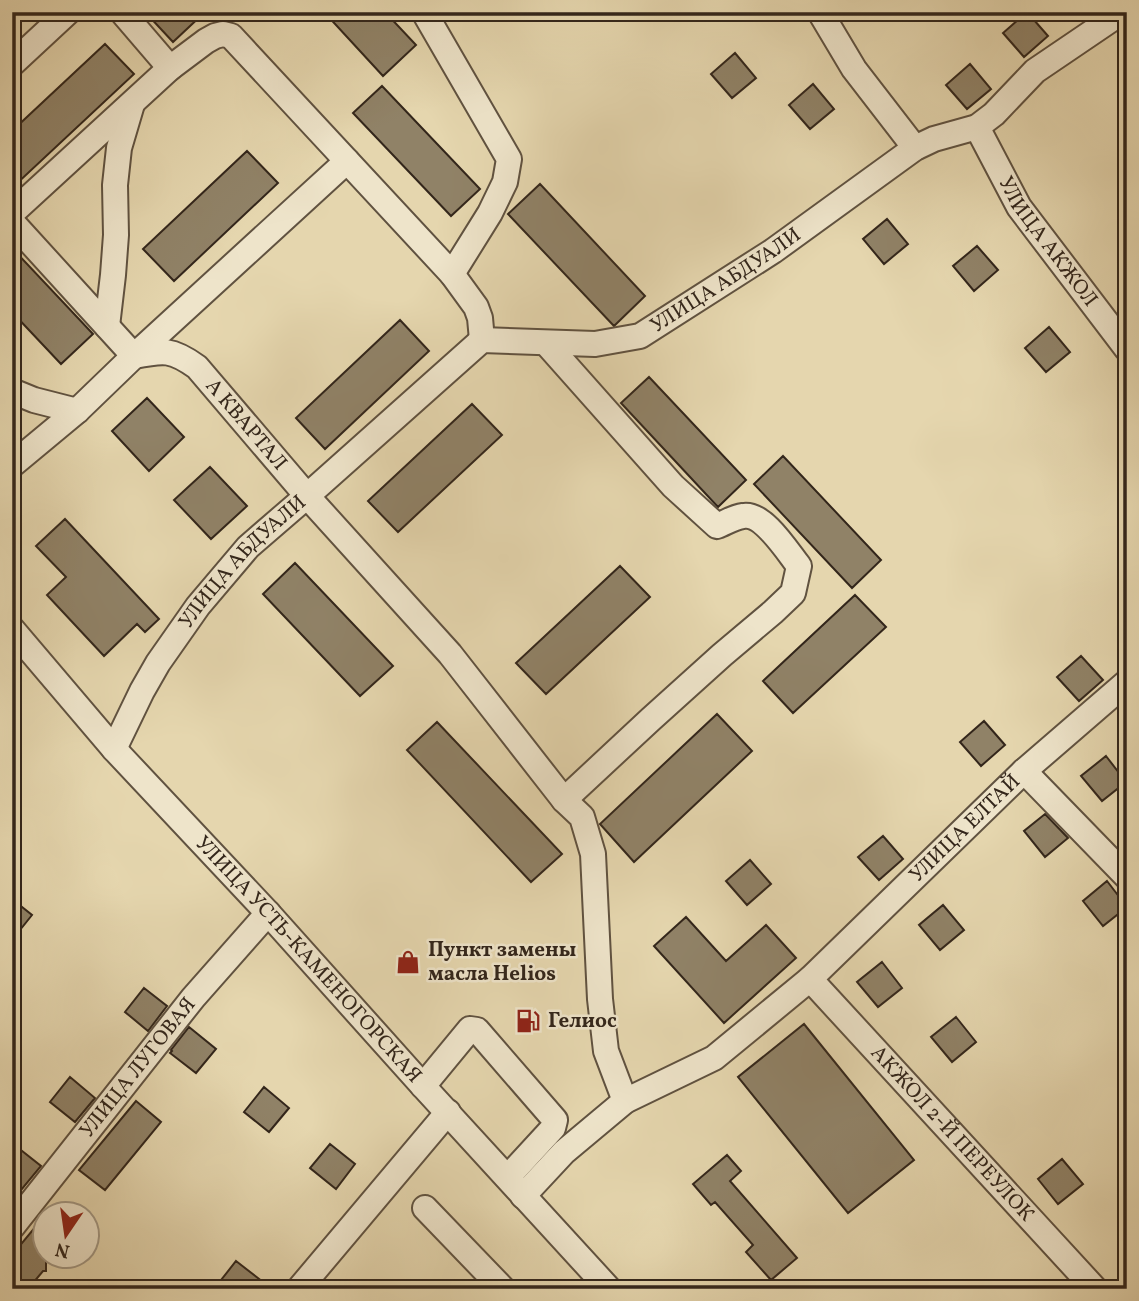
<svg xmlns="http://www.w3.org/2000/svg" width="1139" height="1301" viewBox="0 0 1139 1301" font-family="Vollkorn,serif">
<style>
.building{fill:#908267;stroke:#33261b;stroke-width:2}
.lines{fill:none;stroke-linecap:round;stroke-linejoin:round}
.minor-casing{stroke:#605240;stroke-width:28}
.minor{stroke:#eee4ca;stroke-width:24}
.labels{text-anchor:middle;dominant-baseline:central;stroke-width:5;stroke-linejoin:round;paint-order:stroke}
.street-label{font-size:21px;fill:#33261b;stroke:#eee4ca}
.poi-label{font-size:21px;font-weight:bold;fill:#33261b;stroke:#eee4ca;text-anchor:start}
</style>
<rect width="100%" height="100%" fill="#e5d6ae"/>
<filter id="stains"><feTurbulence type="fractalNoise" baseFrequency=".00286" numOctaves="4"/><feColorMatrix values="0 0 0 0 .2 0 0 0 0 .09 0 0 0 0 .02 0 0 0 .5 -.17"/></filter>
<radialGradient id="worn" r=".72"><stop offset=".6" stop-color="#630" stop-opacity="0"/><stop offset="1" stop-color="#630" stop-opacity=".3"/></radialGradient>
<path class="building" d="M 145,12 L 205,12 L 173,42 Z
M 324,12 L 385,12 L 416,45 L 383,76 Z
M 1027,12 L 1048,36 L 1024,57 L 1003,33 Z
M 105,44 L 134,74 L 12,188 L 12,131 Z
M 735,53 L 756,78 L 732,98 L 711,74 Z
M 970,64 L 991,89 L 967,109 L 946,85 Z
M 813,84 L 834,109 L 810,129 L 789,105 Z
M 382,86 L 480,189 L 451,216 L 353,113 Z
M 247,151 L 278,183 L 174,281 L 143,249 Z
M 540,184 L 645,296 L 614,326 L 508,214 Z
M 887,219 L 908,244 L 884,264 L 863,239 Z
M 977,246 L 998,270 L 974,291 L 953,266 Z
M 12,248 L 93,334 L 61,364 L 12,312 Z
M 400,320 L 429,351 L 325,449 L 296,418 Z
M 1049,327 L 1070,352 L 1046,372 L 1025,348 Z
M 649,377 L 746,480 L 718,507 L 621,403 Z
M 147,398 L 184,437 L 149,471 L 112,431 Z
M 472,404 L 502,435 L 398,532 L 368,501 Z
M 783,456 L 881,560 L 852,588 L 754,484 Z
M 210,467 L 247,506 L 211,539 L 174,500 Z
M 65,519 L 159,619 L 145,632 L 137,624 L 104,656 L 47,595 L 66,577 L 36,546 Z
M 295,563 L 393,666 L 360,696 L 263,594 Z
M 620,566 L 650,597 L 546,694 L 516,663 Z
M 855,595 L 886,627 L 793,713 L 763,681 Z
M 1081,656 L 1103,680 L 1079,701 L 1057,677 Z
M 717,714 L 752,751 L 634,862 L 600,824 Z
M 984,721 L 1005,745 L 981,766 L 960,742 Z
M 437,722 L 562,854 L 531,882 L 407,750 Z
M 1106,756 L 1126,782 L 1102,801 L 1081,776 Z
M 1045,814 L 1068,838 L 1045,857 L 1024,831 Z
M 883,836 L 903,859 L 879,880 L 858,857 Z
M 750,860 L 771,884 L 747,905 L 726,881 Z
M 1107,881 L 1127,907 L 1103,926 L 1083,901 Z
M 12,899 L 32,915 L 12,940 Z
M 943,905 L 964,930 L 940,950 L 919,925 Z
M 686,917 L 726,961 L 766,925 L 796,958 L 724,1023 L 654,946 Z
M 882,962 L 902,988 L 878,1007 L 857,982 Z
M 144,988 L 167,1006 L 148,1031 L 125,1012 Z
M 956,1017 L 976,1042 L 952,1062 L 931,1037 Z
M 804,1024 L 914,1160 L 848,1213 L 738,1077 Z
M 189,1027 L 216,1049 L 196,1073 L 170,1053 L 172,1051 L 171,1050 Z
M 70,1077 L 95,1098 L 75,1122 L 50,1102 Z
M 264,1087 L 289,1108 L 269,1132 L 244,1112 Z
M 136,1101 L 161,1122 L 105,1190 L 79,1170 Z
M 12,1143 L 41,1166 L 12,1201 Z
M 330,1144 L 355,1164 L 336,1189 L 310,1168 Z
M 727,1155 L 741,1171 L 730,1181 L 797,1258 L 771,1280 L 746,1252 L 753,1245 L 715,1202 L 711,1205 L 693,1184 Z
M 1062,1159 L 1083,1184 L 1058,1204 L 1038,1179 Z
M 46,1214 L 46,1271 L 43,1271 L 28,1289 L 12,1289 L 12,1255 Z
M 236,1261 L 272,1289 L 214,1289 Z"/>
<g class="lines">
<g class="minor-casing">
<g id="minor">
<path d="M 122,12 L 170,68"/>
<path d="M 424,12 L 509,159 L 505,182 L 490,213 L 452,274"/>
<path d="M 820,12 L 854,69 L 915,148"/>
<path d="M 12,64 L 68,12"/>
<path id="s1" d="M 977,127 L 1019,207 L 1127,349"/>
<path d="M 12,213 L 170,68 L 206,41 L 215,36 L 223,34 L 231,36 L 452,274 L 476,307 L 480,318 L 482,340"/>
<path id="s2" d="M 12,222 L 134,356 C 164,350 172,349 197,367 L 307,496 L 450,654 L 564,800 L 582,817 L 593,854 L 600,999 L 606,1051 L 625,1101"/>
<path d="M 107,326 L 113,275 L 116,235 L 115,185 L 119,148 L 132,104"/>
<path d="M 546,343 L 673,486 L 717,526 C 725,523 734,517 743,516 C 763,512 787,551 799,566 L 793,593 L 773,612 L 722,655 L 651,719 L 564,800"/>
<path d="M 12,391 L 34,400 L 77,411"/>
<path d="M 12,465 L 77,411 L 134,356 L 347,161"/>
<path id="s3" d="M 12,629 L 114,749 L 268,913 L 423,1086 L 609,1289"/>
<path id="s4" d="M 114,749 L 142,691 L 158,663 L 198,606 L 248,547 L 307,496 L 482,340 L 595,344 L 640,336 L 773,251 L 915,148 L 934,139 L 977,127 L 994,114 L 1035,71 L 1122,12"/>
<path d="M 1024,771 L 1127,877"/>
<path id="s5" d="M 810,979 L 1095,1289"/>
<path d="M 423,1086 L 470,1029 L 477,1030 L 555,1120 L 553,1128 L 508,1177"/>
<path id="s6" d="M 523,1196 L 564,1152 L 625,1101 L 714,1058 L 810,979 L 1024,771 L 1127,682"/>
<path d="M 425,1208 L 503,1289"/>
<path id="s7" d="M 12,1227 L 193,998 L 268,913"/>
<path d="M 299,1289 L 448,1112"/>
</g>
</g>
<use href="#minor" class="minor"/>
</g>
<defs>
<g id="shop-bare" transform="scale(1.89)"><path d="M-5-2.5h2.3a2.7 3.5 0 0 1 5.4 0H5L5.5 6h-11ZM-1.5-2.5h3a1.5 2.3 0 0 0-3 0Z" fill="#8f2418" stroke="#eee4ca" stroke-width="2.5" paint-order="stroke"/></g>
<g id="fuel-bare" transform="scale(1.89)"><path d="M-5.5-6h7V0h2V4h1.3V-2.5L3-4.5l.8-.8L6-3V5H2.5V1h-1V6h-7ZM-4.2-4.7v3.2H.2V-4.7Z" fill="#8f2418" stroke="#eee4ca" stroke-width="2.5" paint-order="stroke"/></g>
</defs>
<g fill-rule="evenodd">
<use href="#shop-bare" x="408" y="962"/>
<use href="#fuel-bare" x="528" y="1021"/>
</g>
<g class="labels">
<g class="street-label">
<text stroke="none"><textPath href="#s1" startOffset="135">УЛИЦА АКЖОЛ</textPath></text>
<text stroke="none"><textPath href="#s4" startOffset="817">УЛИЦА АБДУАЛИ</textPath></text>
<text stroke="none"><textPath href="#s2" startOffset="324">А КВАРТАЛ</textPath></text>
<text stroke="none"><textPath href="#s4" startOffset="229">УЛИЦА АБДУАЛИ</textPath></text>
<text stroke="none"><textPath href="#s6" startOffset="579">УЛИЦА ЕЛТАЙ</textPath></text>
<text stroke="none"><textPath href="#s3" startOffset="444">УЛИЦА УСТЬ-КАМЕНОГОРСКАЯ</textPath></text>
<text stroke="none"><textPath href="#s7" startOffset="203">УЛИЦА ЛУГОВАЯ</textPath></text>
<text stroke="none"><textPath href="#s5" startOffset="210">АКЖОЛ 2-Й ПЕРЕУЛОК</textPath></text>
</g>
<g class="poi-label">
<text x="428" y="950">Пункт замены<tspan x="428" dy="24">масла Helios</tspan></text>
<text x="548" y="1021">Гелиос</text>
</g>
</g>
<rect width="1139" height="1301" fill="none" stroke="#e5d6ae" stroke-width="42"/>
<rect x="14" y="14" width="1111" height="1273" fill="none" stroke="#33261b" stroke-width="3.5"/>
<rect x="21" y="21" width="1097" height="1259" fill="none" stroke="#33261b" stroke-width="2"/>
<g transform="translate(66 1235) rotate(193)"><circle r="33" fill="#eee4ca" stroke="#a39884" stroke-width="2"/>
<path d="M0-5L12 26L0 18L-12 26Z" fill="#8f2418"/>
<text y="-10" font-size="19" font-weight="bold" text-anchor="middle" fill="#33261b">N</text>
</g>
<rect width="100%" height="100%" filter="url(#stains)"/>
<rect width="100%" height="100%" fill="url(#worn)"/>
</svg>
